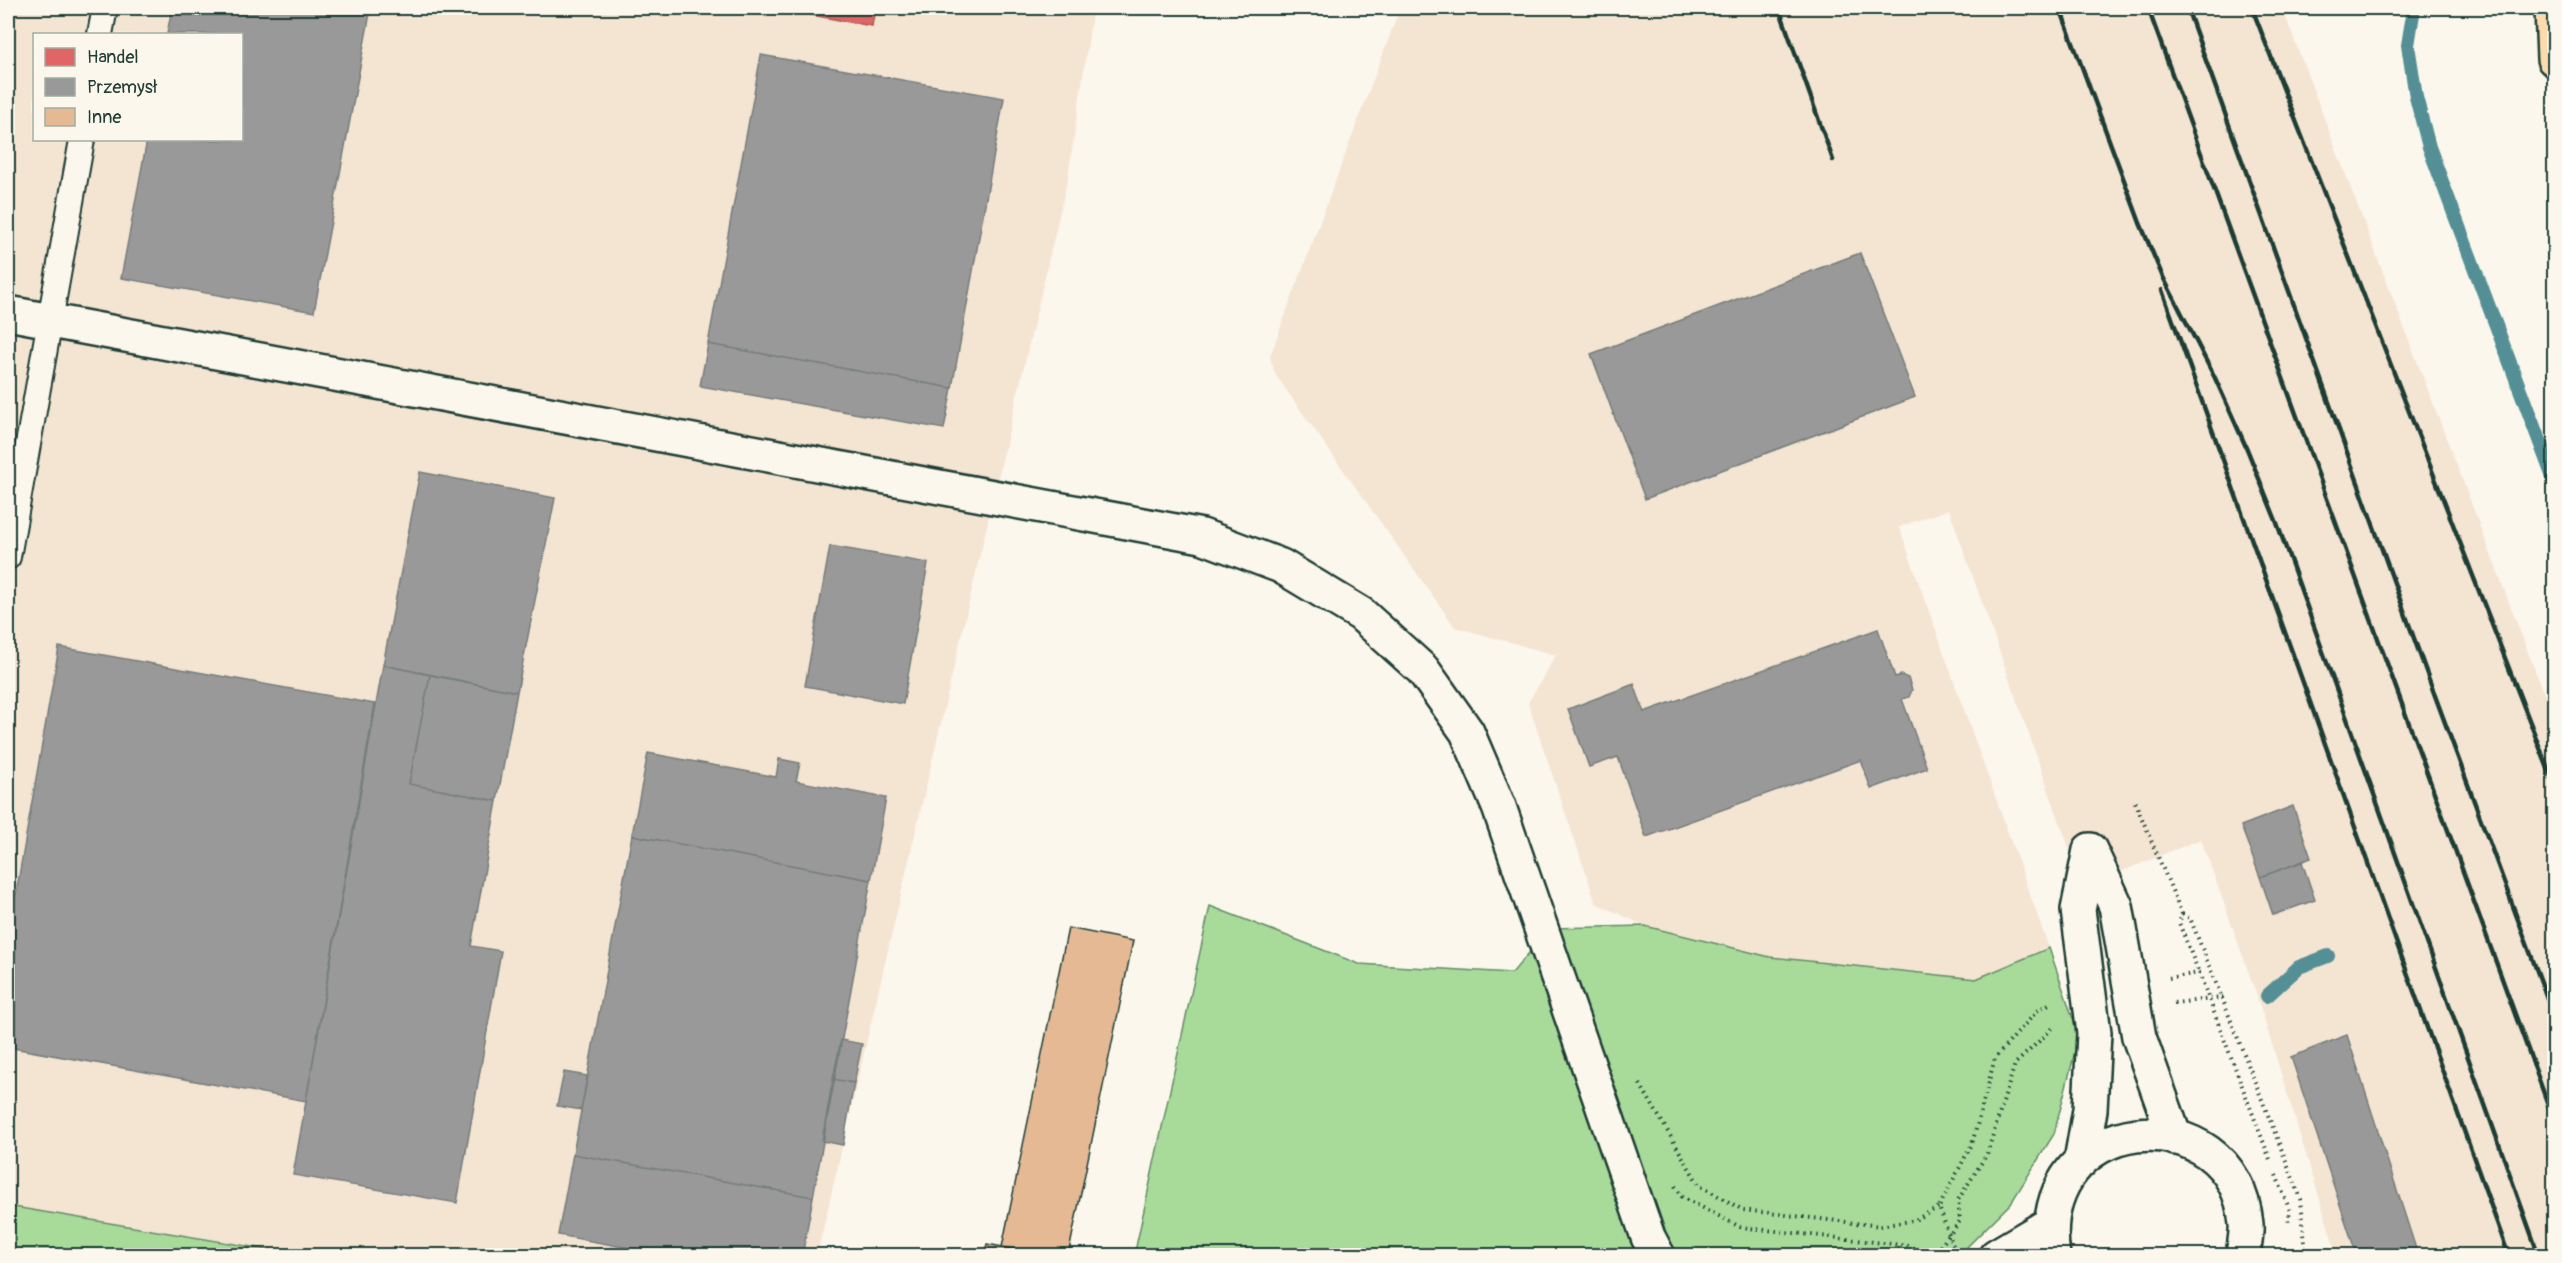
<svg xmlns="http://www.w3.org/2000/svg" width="2562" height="1263" viewBox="0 0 2562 1263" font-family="Pangolin,sans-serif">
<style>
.built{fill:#f4e4d2;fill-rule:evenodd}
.green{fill:#a8da9a;stroke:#648c67;stroke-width:1.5}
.shops{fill:#e06666;stroke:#a65a57;stroke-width:1.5}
.industry{fill:#999;stroke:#747d7b;stroke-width:1.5}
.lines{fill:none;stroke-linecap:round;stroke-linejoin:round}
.stream{stroke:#558f96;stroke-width:14}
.building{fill:#e4b994;stroke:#1f3d34;stroke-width:1.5}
.lane-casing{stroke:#1f3d34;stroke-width:28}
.street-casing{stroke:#1f3d34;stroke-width:38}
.primary-casing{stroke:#1f3d34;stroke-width:38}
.path{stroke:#1f3d34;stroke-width:4;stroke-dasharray:1.5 4.5;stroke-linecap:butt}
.lane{stroke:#fbf7ec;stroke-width:24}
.street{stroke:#fbf7ec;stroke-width:33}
.primary{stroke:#fedbac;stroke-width:33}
.rail{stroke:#1f3d34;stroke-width:4.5}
</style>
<rect width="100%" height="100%" fill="#fbf7ec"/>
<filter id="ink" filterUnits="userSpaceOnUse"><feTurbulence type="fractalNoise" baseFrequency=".0167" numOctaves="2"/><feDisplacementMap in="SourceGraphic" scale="12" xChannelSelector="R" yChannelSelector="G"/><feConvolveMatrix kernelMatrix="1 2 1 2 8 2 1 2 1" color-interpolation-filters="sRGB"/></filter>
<g filter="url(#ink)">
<path class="built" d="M 8,8 L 1093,8 L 1068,177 L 817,1255 L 300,1255 L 8,1206 ZM 34,34 L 242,34 L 242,140 L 34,140 Z
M 1400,8 L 2282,8 L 2554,720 L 2554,1255 L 2337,1255 L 2257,996 L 2201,839 L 2083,887 L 1949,509 L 1899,527 L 2049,948 L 1976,979 L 1770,957 L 1645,926 L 1596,903 L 1528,703 L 1556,655 L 1455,627 L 1275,374 L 1270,356 Z"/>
<path class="green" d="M 1210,906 L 1359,964 L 1512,973 L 1550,928 L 1645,926 L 1770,957 L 1976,979 L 2049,948 L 2079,1036 L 2054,1134 L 2011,1203 L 1967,1247 L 1970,1255 L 1134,1256 Z
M 8,1206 L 300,1255 L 8,1255 Z"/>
<path class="shops" d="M 774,8 L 875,8 L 872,26 Z"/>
<path class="industry" d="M 172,8 L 371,8 L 314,312 L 121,278 L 147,140 L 242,140 L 242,34 L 167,34 Z
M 761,55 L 1004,98 L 952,388 L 708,344 Z
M 1860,253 L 1915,397 L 1645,499 L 1591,354 Z
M 708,344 L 952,388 L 944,429 L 700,386 Z
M 420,472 L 555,498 L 517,692 L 383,665 Z
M 830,546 L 928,563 L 903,704 L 805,686 Z
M 1878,629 L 1895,677 L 1901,675 L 1908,678 L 1912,690 L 1909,697 L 1902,699 L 1927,768 L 1871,789 L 1861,760 L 1646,837 L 1618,757 L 1589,767 L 1568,709 L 1634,684 L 1644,712 Z
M 59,647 L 375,704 L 306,1101 L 8,1047 L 8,939 Z
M 383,665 L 430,675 L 409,784 L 497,801 L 471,946 L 501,951 L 457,1203 L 293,1175 Z
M 430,675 L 517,692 L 497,801 L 409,784 Z
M 648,753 L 776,777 L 779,759 L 800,763 L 796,781 L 886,798 L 871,880 L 632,835 Z
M 2293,806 L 2311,858 L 2260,877 L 2241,826 Z
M 632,835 L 871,880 L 813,1197 L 573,1154 Z
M 2302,862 L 2315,900 L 2273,915 L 2260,877 Z
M 2347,1035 L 2416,1249 L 2396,1256 L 2357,1256 L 2291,1057 Z
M 841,1040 L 862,1044 L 854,1083 L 833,1079 Z
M 564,1072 L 588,1076 L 581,1110 L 557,1106 Z
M 833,1079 L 854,1083 L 843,1145 L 822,1141 Z
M 573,1154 L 813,1197 L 802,1256 L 672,1256 L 558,1235 Z"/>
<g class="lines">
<path class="stream" d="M 2414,8 L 2408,45 L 2416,97 L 2429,147 L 2554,480
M 2267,996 L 2299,967 L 2328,956"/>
</g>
<path class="building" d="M 1068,928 L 1133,941 L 1068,1256 L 1045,1256 L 1002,1247 Z
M 987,1244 L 1024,1251 L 1023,1256 L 984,1256 Z"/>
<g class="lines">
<g class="lane-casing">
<path id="lane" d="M 100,34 L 105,8
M 8,557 L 82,140"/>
</g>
<g class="street-casing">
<path id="street" d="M 8,313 L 1202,536 L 1281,566 L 1361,614 L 1423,670 L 1467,732 L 1499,807 L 1648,1237 L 1658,1256
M 2090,850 L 2116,906 L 2139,1037 L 2175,1138
M 2081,1161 L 2090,1110 L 2094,1033 L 2078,910 L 2090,850
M 1996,1256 L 2050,1224
M 2053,1256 C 2031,1109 2234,1091 2246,1224 C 2247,1234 2244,1245 2243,1256"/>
</g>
<g class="primary-casing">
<path id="primary" d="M 2552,8 L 2554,59"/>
</g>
<path class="path" d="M 2135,802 L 2182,914 L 2179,923 L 2199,973
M 2182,914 L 2190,918 L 2222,998
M 2169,978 L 2199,973 L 2271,1162
M 2174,1003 L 2222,998 L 2301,1199 L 2306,1256
M 1640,1084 L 1699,1185 L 1743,1210 L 1881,1226 L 1915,1220 L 1939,1207
M 2276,1175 L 2290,1211 L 2288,1225
M 1675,1186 L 1682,1197 L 1740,1227 L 1910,1246 L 1926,1256
M 1955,1251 L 1939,1207 L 1972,1144 L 1995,1058 L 2038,1010 L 2051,1003
M 1933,1256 L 1960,1221 L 1958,1200 L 1987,1154 L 2015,1064 L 2053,1028"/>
<use href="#lane" class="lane"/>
<use href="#street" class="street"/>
<use href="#primary" class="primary"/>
<path class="rail" d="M 1779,8 L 1833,160
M 2060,8 L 2140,223 L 2162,275 L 2215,378 L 2247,449 L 2277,523 L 2539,1256
M 2148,8 L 2554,1121
M 2187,8 L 2424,666 L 2554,1017
M 2252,8 L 2554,784
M 2162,290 L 2509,1256"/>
</g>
</g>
<rect width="2562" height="1263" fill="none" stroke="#fbf7ec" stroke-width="30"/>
<rect x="15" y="15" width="2532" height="1233" fill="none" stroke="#1f3d34" stroke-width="2" filter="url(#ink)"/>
<rect x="33" y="33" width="210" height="108" fill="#fbf7ec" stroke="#a3ada2" stroke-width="1.5"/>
<rect x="45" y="48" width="30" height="18" fill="#e06666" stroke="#a3ada2" stroke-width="1.5"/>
<text x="87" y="63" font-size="18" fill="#1f3d34">Handel</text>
<rect x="45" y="78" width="30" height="18" fill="#999999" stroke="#a3ada2" stroke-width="1.5"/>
<text x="87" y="93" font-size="18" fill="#1f3d34">Przemysł</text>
<rect x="45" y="108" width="30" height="18" fill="#e4b994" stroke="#a3ada2" stroke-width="1.5"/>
<text x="87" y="123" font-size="18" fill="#1f3d34">Inne</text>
</svg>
